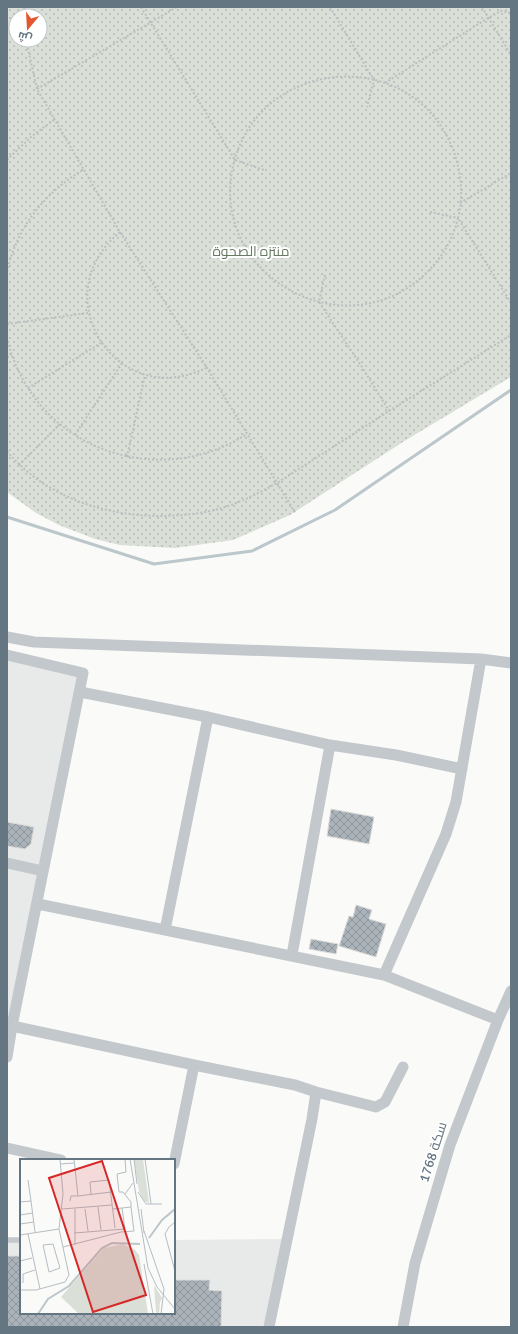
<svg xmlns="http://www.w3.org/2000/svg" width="518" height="1334" viewBox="0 0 518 1334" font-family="Signika,Cairo,sans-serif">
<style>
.built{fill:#e8e9e9}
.park{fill:url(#park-dots);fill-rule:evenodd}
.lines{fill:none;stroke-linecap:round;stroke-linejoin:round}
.stream{stroke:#bbc7cb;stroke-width:3}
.building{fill:url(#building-cross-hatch);stroke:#dcdcda}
.path{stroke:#bbbfc2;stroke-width:2;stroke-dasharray:2 2;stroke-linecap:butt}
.lane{stroke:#c3c8cc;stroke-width:5.5}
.street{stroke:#c3c8cc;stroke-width:11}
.labels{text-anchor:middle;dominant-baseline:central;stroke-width:4;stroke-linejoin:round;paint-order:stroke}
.park-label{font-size:14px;fill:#687a64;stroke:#fff}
.street-label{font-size:14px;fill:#657683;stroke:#fff}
.inset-river{fill:none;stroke:#bbc7cb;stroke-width:2}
.inset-road{fill:none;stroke:#b5bdc2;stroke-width:1}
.view{fill:#d62828;fill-opacity:0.15;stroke:#d62828;stroke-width:2}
.inset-edge{fill:none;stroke:#657683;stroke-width:2}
</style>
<defs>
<pattern id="park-dots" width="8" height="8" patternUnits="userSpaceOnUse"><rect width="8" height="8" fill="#dadfd7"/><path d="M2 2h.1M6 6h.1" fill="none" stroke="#b4b9b4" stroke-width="1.8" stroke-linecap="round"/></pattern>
<pattern id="building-cross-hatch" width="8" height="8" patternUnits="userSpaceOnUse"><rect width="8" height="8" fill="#aab3b9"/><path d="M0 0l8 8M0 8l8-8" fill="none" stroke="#8e969c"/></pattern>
</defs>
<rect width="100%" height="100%" fill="#fafaf8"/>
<path class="built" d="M 7,655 L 83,673 L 7,1052 Z
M 287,1239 L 269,1327 L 7,1327 L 7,1240 L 21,1240 L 21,1313 L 174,1313 L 174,1240 Z"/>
<path class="park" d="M 7,7 L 511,7 L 511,377 L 406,440 L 290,515 L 233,540 L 175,548 L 120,545 L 95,539 L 59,525 L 36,513 L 7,492 ZM 16,16 L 40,16 L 40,40 L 16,40 Z"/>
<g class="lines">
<path class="stream" d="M 7,517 L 154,564 L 252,551 L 335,510 L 511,390"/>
</g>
<path class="building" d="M 331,809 L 374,817 L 369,844 L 327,836 Z
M 7,822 L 34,827 L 31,844 L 25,849 L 7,846 Z
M 356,905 L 372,910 L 369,919 L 386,924 L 376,957 L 339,946 L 349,916 L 353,917 Z
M 311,939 L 338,944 L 336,954 L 309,949 Z
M 7,1256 L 21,1256 L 21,1313 L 174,1313 L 174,1280 L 210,1280 L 209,1290 L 222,1291 L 221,1327 L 7,1327 Z"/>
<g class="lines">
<path class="path" d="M 24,7 L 25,16
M 141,7 L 235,160 L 264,170
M 330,7 L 374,80 L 367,107
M 482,7 L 511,55
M 26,40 L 37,89 L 120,232 L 207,368 L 296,514
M 385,83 L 488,18 L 501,11 L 511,13
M 37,89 L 177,7
M 7,160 L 32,136 L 55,119
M 460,203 L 511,173
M 430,212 L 458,218
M 458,218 C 453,240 440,261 423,276 C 341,350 209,274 233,166 C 258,57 410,44 452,147 C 461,169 464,194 458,218 L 511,303
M 120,232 C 42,296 117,412 206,368
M 7,272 C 17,226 45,193 84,169
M 325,275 L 319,302 L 362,367 L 389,411
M 7,324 L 88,313
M 7,337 C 31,446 155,493 247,434
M 7,357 L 12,356
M 28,388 L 101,343
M 75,435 L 122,363
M 7,451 C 56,511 146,527 219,509 C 239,503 259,493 277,483 L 389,411 L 511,335
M 127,457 L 145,375
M 19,465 L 60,424"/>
<path class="lane" d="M 7,1240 L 21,1240"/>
<path class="street" d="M 7,637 L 34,642 L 481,659 L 511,663
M 7,655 L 83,673 L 12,1026 L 7,1057
M 80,692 L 208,717 L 330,745 L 396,755 L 462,769
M 7,863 L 43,871
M 38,904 L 384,975 L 498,1020
M 165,930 L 208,717
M 292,955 L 330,745
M 384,975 L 446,834 L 456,802 L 481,659
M 12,1026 L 194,1065 L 295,1085 L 316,1092 L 312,1119 L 269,1327
M 316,1092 L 376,1107 L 385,1102 L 403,1067
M 7,1148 L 61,1160
M 174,1164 L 194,1065
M 403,1327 L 415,1263 L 450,1145 L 498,1020 L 511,991"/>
</g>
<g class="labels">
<g class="park-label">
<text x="251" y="251">منتزه الصحوة</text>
</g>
<g class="street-label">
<text transform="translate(433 1152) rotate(-72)">سكة 1768</text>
</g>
</g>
<g transform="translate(20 1159)">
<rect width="155" height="155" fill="#fafaf8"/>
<path d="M 114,0 L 123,0 L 129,44 L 124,42 L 119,32 ZM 134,126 L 142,139 L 136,152 L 140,144 L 139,155 L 136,153 Z" fill="#dadfd7"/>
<path d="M 102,85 L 114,90 L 119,96 L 128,155 L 59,155 L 41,138 L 84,89 Z" fill="#dadfd7"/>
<path class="inset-river" d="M 129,79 L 142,61 L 155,50M 18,155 L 28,140 L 49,127 L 82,89 L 92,84 L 120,85"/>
<path class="inset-road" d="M 54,0 L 58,37 L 91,33M 105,0 L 106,13 L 97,15 L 99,33 L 103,33 L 111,43 L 111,48M 110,0 L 128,109 L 137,128 L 155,150M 114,0 L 117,25M 125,0 L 131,45M 40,5 L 54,4M 8,21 L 11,42M 118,33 L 126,45 L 142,45M 71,35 L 70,23 L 89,21 L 95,69M 105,35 L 113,24M 50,42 L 51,37 L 58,37M 0,43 L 11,42 L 15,73M 78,48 L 81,71M 102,49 L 105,70M 42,50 L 92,46M 55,50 L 55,86M 65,50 L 68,72M 121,50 L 124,74M 0,56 L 13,54M 155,63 L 149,68 L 145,75 L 155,112M 0,65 L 14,63M 124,72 L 144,130 L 141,155M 54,74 L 105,70M 8,75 L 20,130M 0,76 L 39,70M 33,85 L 40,109 L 29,113 L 23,86 ZM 43,88 L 101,73 L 114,72 L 111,48 L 93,50M 0,102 L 12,99M 124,105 L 133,155M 3,124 L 3,115 L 15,111M 0,131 L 16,131 L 45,123 L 49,116 L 39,70 L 43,35 L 40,0"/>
<path class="view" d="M 82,2 L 126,136 L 73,153 L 29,19 Z"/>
<rect width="155" height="155" class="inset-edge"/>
</g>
<rect width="518" height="1334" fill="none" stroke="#657683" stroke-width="16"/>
<g transform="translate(28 28) rotate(198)"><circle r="19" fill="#ffffff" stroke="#c1c8cd"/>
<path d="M0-3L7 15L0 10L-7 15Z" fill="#e4572e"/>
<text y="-6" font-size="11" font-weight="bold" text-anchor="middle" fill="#657683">ش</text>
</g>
</svg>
